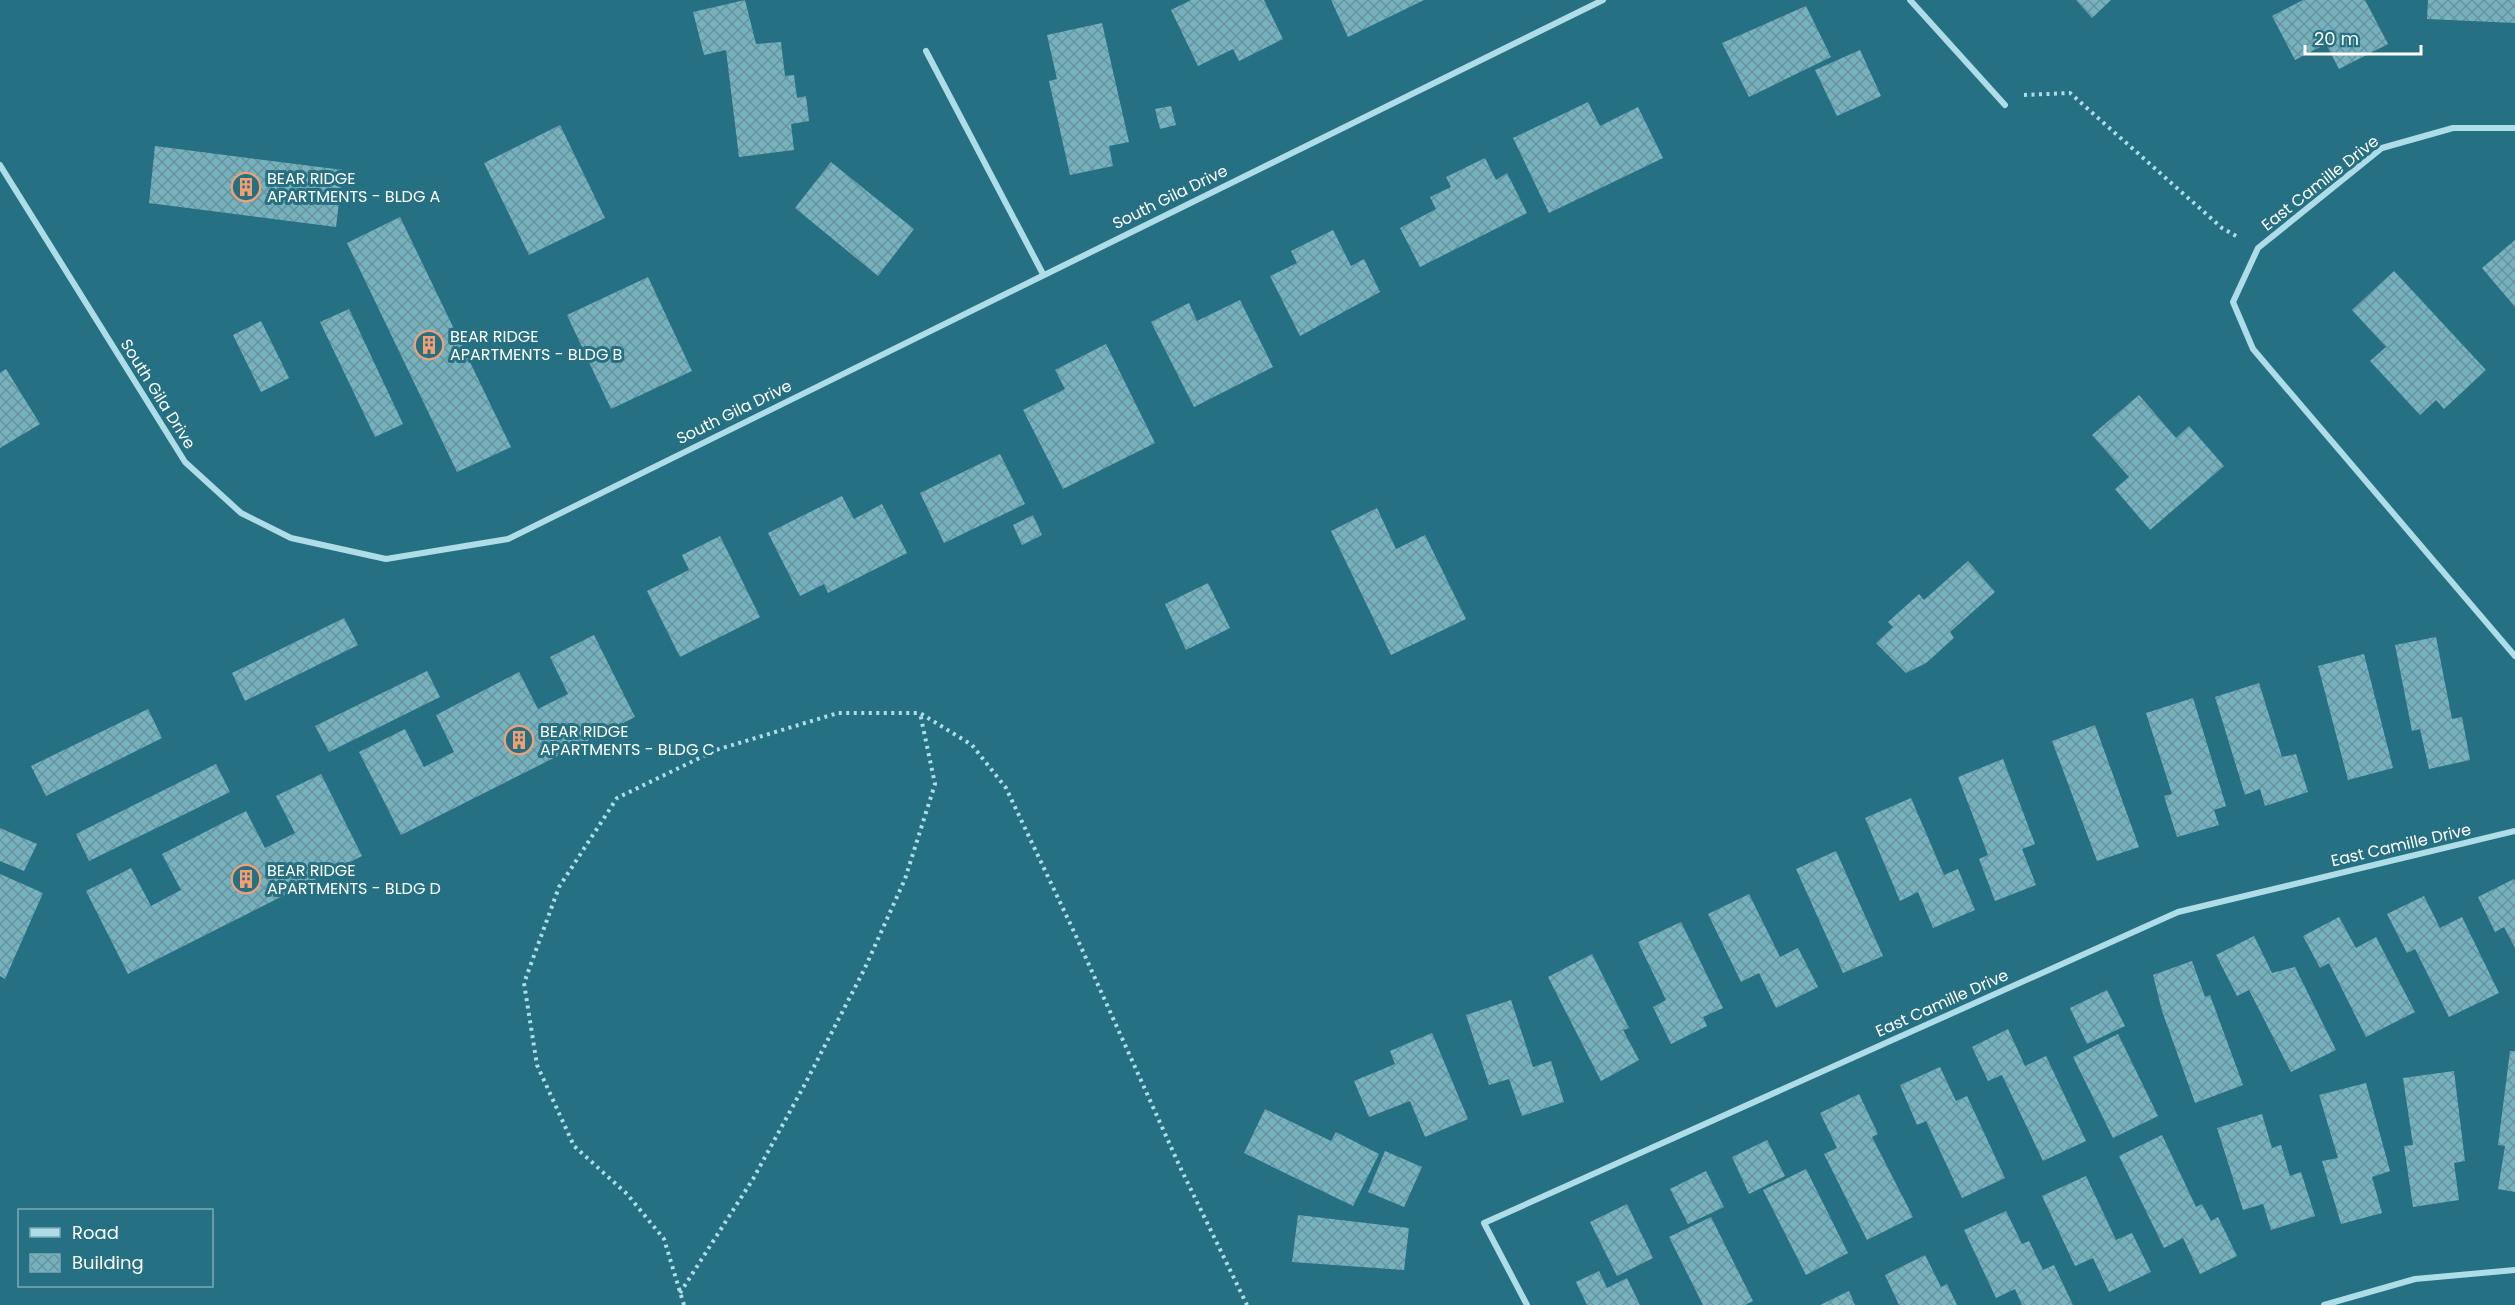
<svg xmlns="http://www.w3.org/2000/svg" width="2515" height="1305" viewBox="0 0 2515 1305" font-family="Poppins,sans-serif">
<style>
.building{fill:url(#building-cross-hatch)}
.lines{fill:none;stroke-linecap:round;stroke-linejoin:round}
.path{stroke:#aedde7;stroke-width:4;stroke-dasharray:3 4.5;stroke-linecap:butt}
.street{stroke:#aedde7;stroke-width:6}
.labels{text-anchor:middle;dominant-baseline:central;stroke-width:6;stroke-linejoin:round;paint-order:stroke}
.poi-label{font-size:16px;fill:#fff;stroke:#267083;text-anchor:start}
.street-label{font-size:16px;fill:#fff;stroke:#267083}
</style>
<defs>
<pattern id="building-cross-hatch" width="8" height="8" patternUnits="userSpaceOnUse" patternTransform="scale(1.5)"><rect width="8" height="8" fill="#76b1be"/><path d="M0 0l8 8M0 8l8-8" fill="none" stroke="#69939c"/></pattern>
</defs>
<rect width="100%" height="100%" fill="#267083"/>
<path class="building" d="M 745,0 L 756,44 L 781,42 L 785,76 L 794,75 L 797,98 L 806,96 L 809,121 L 791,124 L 794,150 L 739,157 L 726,50 L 704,55 L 693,12 Z
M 1191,0 L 1264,0 L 1283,39 L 1239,61 L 1233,49 L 1198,66 L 1171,10 Z
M 1331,0 L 1424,0 L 1348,37 Z
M 2076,0 L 2111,0 L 2092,18 Z
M 2303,0 L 2365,0 L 2388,44 L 2339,69 L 2326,44 L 2295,60 L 2272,16 Z
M 2428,0 L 2515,0 L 2515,23 L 2427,19 Z
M 1806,6 L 1831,57 L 1749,97 L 1722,43 Z
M 1102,23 L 1129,142 L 1109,146 L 1113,166 L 1070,175 L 1049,81 L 1057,79 L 1047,35 Z
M 1860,50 L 1881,96 L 1837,116 L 1815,70 Z
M 1588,102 L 1600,126 L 1638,107 L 1663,158 L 1549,213 L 1513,138 Z
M 1171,106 L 1176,125 L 1160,129 L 1155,109 Z
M 560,125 L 605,218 L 529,255 L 484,163 Z
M 155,146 L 343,170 L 336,227 L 149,203 Z
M 1485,158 L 1496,180 L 1507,173 L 1527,213 L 1420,267 L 1400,228 L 1436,209 L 1430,197 L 1451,187 L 1446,177 Z
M 831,162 L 914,229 L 878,276 L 795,208 Z
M 400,217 L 511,447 L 457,472 L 347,243 Z
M 1333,230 L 1351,266 L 1364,259 L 1380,292 L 1300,336 L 1270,276 L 1297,263 L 1291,251 Z
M 2515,240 L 2515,307 L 2482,268 Z
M 2394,271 L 2486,370 L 2444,409 L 2436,400 L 2420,415 L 2370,361 L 2386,347 L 2352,310 Z
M 648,277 L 692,371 L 611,409 L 567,315 Z
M 1240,300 L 1273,367 L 1194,407 L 1151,322 L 1189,303 L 1197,321 Z
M 349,309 L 403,424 L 375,437 L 320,322 Z
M 261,321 L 289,378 L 261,392 L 233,335 Z
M 1106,344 L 1155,443 L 1063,489 L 1023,410 L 1065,389 L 1055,370 Z
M 6,369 L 40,424 L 0,448 L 0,373 Z
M 2139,395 L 2176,438 L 2189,426 L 2224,466 L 2150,530 L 2115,489 L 2129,477 L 2092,435 Z
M 1000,454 L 1025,504 L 944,543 L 920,493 Z
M 842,496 L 854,519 L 882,504 L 907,553 L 828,593 L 824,584 L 800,596 L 768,533 Z
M 1377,508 L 1396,549 L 1425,535 L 1466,619 L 1391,655 L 1331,531 Z
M 1033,515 L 1042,535 L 1022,545 L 1013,525 Z
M 720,536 L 760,617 L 680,657 L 647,591 L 689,570 L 682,555 Z
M 1968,561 L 1995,592 L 1950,632 L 1954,638 L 1926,663 L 1906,673 L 1876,643 L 1893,627 L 1888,622 L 1919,594 L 1924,600 Z
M 1208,583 L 1230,628 L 1186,650 L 1165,604 Z
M 344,618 L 358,645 L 245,701 L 232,673 Z
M 594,635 L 635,717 L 401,835 L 359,752 L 405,729 L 424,767 L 454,752 L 436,715 L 519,672 L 538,709 L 568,694 L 550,657 Z
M 2436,637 L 2452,719 L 2462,717 L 2470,760 L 2429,769 L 2420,729 L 2412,731 L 2395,645 Z
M 2364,654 L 2393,768 L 2348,780 L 2318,666 Z
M 427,671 L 440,697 L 329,752 L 315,726 Z
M 2259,683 L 2282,757 L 2296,754 L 2308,792 L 2265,806 L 2260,789 L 2245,795 L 2215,697 Z
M 2193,698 L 2226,806 L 2214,810 L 2219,825 L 2177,837 L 2164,796 L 2172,794 L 2146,713 Z
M 148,709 L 162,738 L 46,796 L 31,766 Z
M 2095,725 L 2139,847 L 2097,861 L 2052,741 Z
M 2003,759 L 2035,844 L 2022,849 L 2036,885 L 1995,901 L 1979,859 L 1988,855 L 1958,777 Z
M 216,764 L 230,792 L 89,861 L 76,834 Z
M 321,774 L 362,856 L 128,974 L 86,891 L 131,868 L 151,906 L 181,890 L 162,854 L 246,811 L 265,848 L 295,833 L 276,796 Z
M 1911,798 L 1944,875 L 1958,869 L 1975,910 L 1933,928 L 1918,892 L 1900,901 L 1865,818 Z
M 0,828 L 37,844 L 24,871 L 0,861 Z
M 1836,851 L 1883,956 L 1843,973 L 1796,869 Z
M 0,874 L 43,893 L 5,979 L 0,976 Z
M 2514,879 L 2515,881 L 2515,948 L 2504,927 L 2495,932 L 2478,897 Z
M 1749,894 L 1780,957 L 1798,948 L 1818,987 L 1776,1008 L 1759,973 L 1741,982 L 1708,914 Z
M 2424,896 L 2440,928 L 2462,917 L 2499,993 L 2449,1017 L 2415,949 L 2407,953 L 2387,914 Z
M 2339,917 L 2356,948 L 2376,937 L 2415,1012 L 2366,1037 L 2329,963 L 2320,968 L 2303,936 Z
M 1681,922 L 1723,1008 L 1703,1017 L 1707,1026 L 1671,1044 L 1653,1007 L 1666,1000 L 1638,942 Z
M 2254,936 L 2272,973 L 2295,967 L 2336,1050 L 2291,1072 L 2249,990 L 2237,996 L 2216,955 Z
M 1592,954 L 1629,1028 L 1623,1030 L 1639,1060 L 1601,1081 L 1548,977 Z
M 2192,961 L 2205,997 L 2210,995 L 2243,1085 L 2195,1103 L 2162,1011 L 2153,975 Z
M 2107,990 L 2125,1026 L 2087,1044 L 2070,1008 Z
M 1511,1000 L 1533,1067 L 1551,1061 L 1564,1102 L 1522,1116 L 1509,1079 L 1489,1085 L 1466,1015 Z
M 2008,1029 L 2025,1066 L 2046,1056 L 2086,1141 L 2043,1161 L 2002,1075 L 1988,1081 L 1972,1047 Z
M 1432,1033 L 1468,1119 L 1425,1137 L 1410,1101 L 1369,1117 L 1354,1081 L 1395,1064 L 1390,1051 Z
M 2118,1034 L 2158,1116 L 2113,1138 L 2073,1057 Z
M 2510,1051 L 2515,1051 L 2515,1192 L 2498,1189 L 2505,1146 L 2498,1145 Z
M 1940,1067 L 1956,1101 L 1967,1096 L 2005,1178 L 1962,1198 L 1926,1121 L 1917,1125 L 1900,1085 Z
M 2454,1071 L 2465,1161 L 2454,1163 L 2459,1200 L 2413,1207 L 2404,1146 L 2413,1145 L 2403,1078 Z
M 2366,1083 L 2390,1171 L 2372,1177 L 2382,1213 L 2341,1224 L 2322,1161 L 2338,1158 L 2319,1095 Z
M 1859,1094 L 1878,1134 L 1872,1137 L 1913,1217 L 1867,1240 L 1824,1154 L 1837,1148 L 1820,1113 Z
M 1265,1109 L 1331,1141 L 1336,1132 L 1379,1154 L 1353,1206 L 1244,1153 Z
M 2262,1114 L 2272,1148 L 2281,1145 L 2290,1176 L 2301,1172 L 2315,1216 L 2271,1230 L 2263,1204 L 2243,1210 L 2217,1128 Z
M 2162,1135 L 2196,1207 L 2202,1204 L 2211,1221 L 2218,1217 L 2237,1256 L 2200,1274 L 2183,1238 L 2164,1248 L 2119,1156 Z
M 1767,1140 L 1785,1176 L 1749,1194 L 1732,1157 Z
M 1385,1151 L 1422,1167 L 1404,1207 L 1368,1192 Z
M 1806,1169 L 1848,1253 L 1806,1275 L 1763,1190 Z
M 1706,1171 L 1724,1207 L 1688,1224 L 1670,1189 Z
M 2086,1176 L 2116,1240 L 2132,1233 L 2151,1272 L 2109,1292 L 2093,1258 L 2075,1266 L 2042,1196 Z
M 1627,1204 L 1653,1258 L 1617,1276 L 1590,1222 Z
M 2006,1211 L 2022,1244 L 2029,1241 L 2043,1270 L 2054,1265 L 2073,1305 L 2022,1305 L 2015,1289 L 1996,1298 L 1964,1230 Z
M 1298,1215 L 1409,1228 L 1404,1270 L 1292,1262 Z
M 1711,1217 L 1753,1301 L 1745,1305 L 1703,1305 L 1669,1237 Z
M 1925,1255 L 1941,1287 L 1947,1284 L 1957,1305 L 1899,1305 L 1885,1275 Z
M 1599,1271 L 1607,1288 L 1627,1278 L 1640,1305 L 1587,1305 L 1576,1282 Z
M 1849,1291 L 1855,1305 L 1820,1305 Z"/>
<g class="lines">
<path class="path" d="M 2024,95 L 2070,93 L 2222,228 L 2238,237
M 680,1293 L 753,1179 L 805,1084 L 864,970 L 905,879 L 935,784 L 920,713
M 684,1305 L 664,1239 L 627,1194 L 574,1146 L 537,1065 L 524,983 L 559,887 L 617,798 L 716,750 L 838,713 L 920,713 L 972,745 L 1006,788 L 1076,936 L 1180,1167 L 1247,1305"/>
<path class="street" d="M 1910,0 L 2005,105
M 926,51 L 1043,274
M 2515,128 L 2453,128 L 2382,148 L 2258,248 L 2233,302 L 2253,349 L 2515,656
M 0,165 L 185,462 L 241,513 L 291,538 L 386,559 L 508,539 L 1603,0
M 1527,1305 L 1484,1223 L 2178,912 L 2515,831
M 2324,1305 L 2415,1279 L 2515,1270"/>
</g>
<defs>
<g id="building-ring" transform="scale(1.5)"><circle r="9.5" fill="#267083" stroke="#f19f73" stroke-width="1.5"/><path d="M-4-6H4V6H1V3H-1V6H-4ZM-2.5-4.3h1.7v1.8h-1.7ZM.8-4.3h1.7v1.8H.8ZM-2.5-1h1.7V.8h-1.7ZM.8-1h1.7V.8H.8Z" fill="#f19f73"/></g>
</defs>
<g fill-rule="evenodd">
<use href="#building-ring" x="246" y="187"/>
<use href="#building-ring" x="429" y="345"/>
<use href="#building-ring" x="519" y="740"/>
<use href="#building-ring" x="246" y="879"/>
</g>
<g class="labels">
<g class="poi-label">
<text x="267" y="178">BEAR RIDGE<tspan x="267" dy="18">APARTMENTS - BLDG A</tspan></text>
<text x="450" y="336">BEAR RIDGE<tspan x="450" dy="18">APARTMENTS - BLDG B</tspan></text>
<text x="540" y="731">BEAR RIDGE<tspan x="540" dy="18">APARTMENTS - BLDG C</tspan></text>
<text x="267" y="870">BEAR RIDGE<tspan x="267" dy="18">APARTMENTS - BLDG D</tspan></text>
</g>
<g class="street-label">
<text transform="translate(2320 183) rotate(-38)">East Camille Drive</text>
<text transform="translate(1170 197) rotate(-26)">South Gila Drive</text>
<text transform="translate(158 394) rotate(58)">South Gila Drive</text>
<text transform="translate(734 412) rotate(-26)">South Gila Drive</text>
<text transform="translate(2401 845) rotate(-13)">East Camille Drive</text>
<text transform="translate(1942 1003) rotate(-24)">East Camille Drive</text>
</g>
</g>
<rect x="18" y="1209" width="195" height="78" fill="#267083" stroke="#7da9b5" stroke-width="1.5"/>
<rect x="30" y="1228" width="30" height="9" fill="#aedde7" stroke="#7da9b5" stroke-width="1.5"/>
<text x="72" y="1239" font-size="18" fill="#ffffff">Road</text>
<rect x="30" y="1254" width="30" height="18" fill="url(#building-cross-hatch)" stroke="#7da9b5" stroke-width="1.5"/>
<text x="72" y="1269" font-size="18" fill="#ffffff">Building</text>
<path d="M2305 45v9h116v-9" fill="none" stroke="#ffffff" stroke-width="3"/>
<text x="2314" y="45" font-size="18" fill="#ffffff" stroke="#267083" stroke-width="4.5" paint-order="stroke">20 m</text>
</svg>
